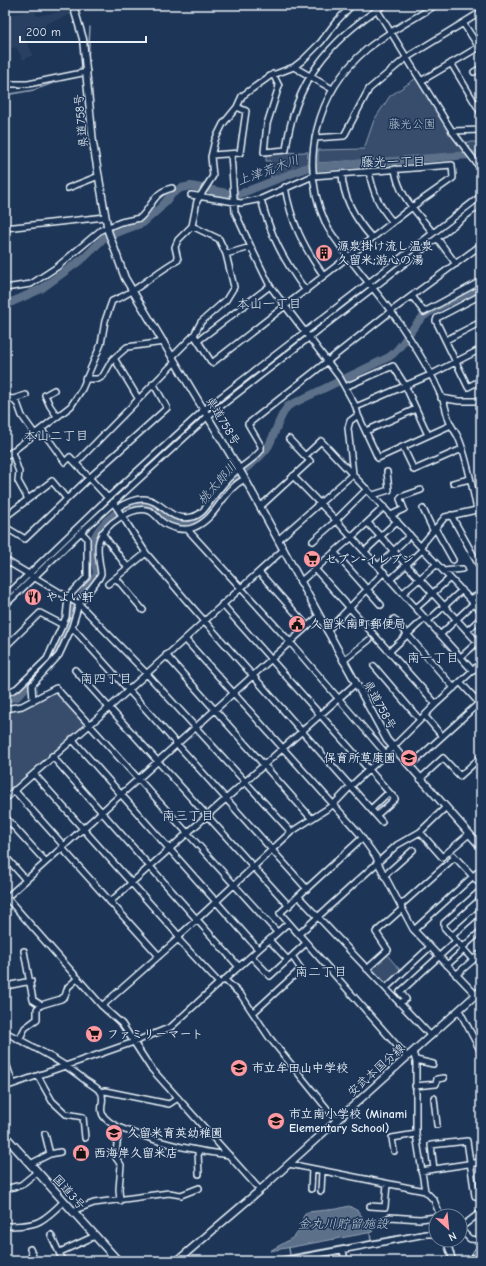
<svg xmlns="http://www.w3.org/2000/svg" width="486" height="1266" viewBox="0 0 486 1266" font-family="'Comic Neue','Klee One',sans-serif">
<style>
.built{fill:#2a4162}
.green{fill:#374d6c;stroke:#909fb2}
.water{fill:#5d7089;stroke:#95a4b5}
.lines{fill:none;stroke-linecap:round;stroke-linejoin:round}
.stream{stroke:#95a4b5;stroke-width:1.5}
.river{stroke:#5d7089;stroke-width:8}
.minor-casing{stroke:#e8f1f8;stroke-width:8}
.major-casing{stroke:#e8f1f8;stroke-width:9}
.highway-casing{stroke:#e8f1f8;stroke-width:10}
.minor{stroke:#1d3557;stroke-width:5}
.major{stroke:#1d3557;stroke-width:6}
.highway{stroke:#1d3557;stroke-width:7}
.rail-casing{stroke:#e8f1f8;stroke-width:3}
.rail{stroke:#1d3557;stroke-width:1.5;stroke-dasharray:4.5;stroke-linecap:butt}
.labels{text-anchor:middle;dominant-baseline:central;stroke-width:3;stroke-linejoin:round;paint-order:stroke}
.street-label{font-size:12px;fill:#e8f1f8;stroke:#1d3557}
.park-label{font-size:12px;fill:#b3c0ce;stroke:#1d3557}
.poi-label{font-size:12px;font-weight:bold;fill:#e8f1f8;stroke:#1d3557;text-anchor:start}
.neighbourhood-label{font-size:13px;fill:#e8f1f8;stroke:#1d3557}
.water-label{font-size:13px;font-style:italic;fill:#b7c4d1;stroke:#1d3557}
</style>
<rect width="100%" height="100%" fill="#1d3557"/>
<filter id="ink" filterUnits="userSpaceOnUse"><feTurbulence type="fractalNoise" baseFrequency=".025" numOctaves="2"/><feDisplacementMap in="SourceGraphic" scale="8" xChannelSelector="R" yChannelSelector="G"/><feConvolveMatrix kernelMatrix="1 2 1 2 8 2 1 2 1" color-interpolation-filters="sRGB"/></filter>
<g filter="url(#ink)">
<path class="built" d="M 58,5 L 70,5 L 73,14 L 45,24 L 46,28 L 24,36 L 33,55 L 23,60 L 16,47 L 5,51 L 5,16 L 34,10 L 37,16 L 60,12 Z"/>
<path class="green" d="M 421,75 L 460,142 L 481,142 L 481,152 L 318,163 L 318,150 L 364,149 L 374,120 L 390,96 Z
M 308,152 L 307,164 L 271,178 L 270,161 L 266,161 L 266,153 Z
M 56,688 L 89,724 L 5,798 L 5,709 L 22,706 Z
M 387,955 L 402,972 L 384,987 L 370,970 Z"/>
<path class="water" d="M 349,1206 L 358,1211 L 373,1232 L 270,1251 C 284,1242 304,1236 303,1217 L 307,1212 L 337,1209 Z"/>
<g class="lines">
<path class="stream" d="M 88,64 L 90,27
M 71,74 L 83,67
M 5,95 L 34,90 L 61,80
M 370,1233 L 371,1241
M 460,1236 L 470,1241
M 289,1248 L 290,1255
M 267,1261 L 274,1258 L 425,1231 L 436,1230"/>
<path class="river" d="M 5,305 L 41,289 L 85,257 L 105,237 L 143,223 L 160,208 L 172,194 L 181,188 L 191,186 L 237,195 L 306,168 L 481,154
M 5,699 L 17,697 L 57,652 L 74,607 L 97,574 C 96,564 91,553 93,543 C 97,523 128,499 149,505 C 168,510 176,538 203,518 C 214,510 220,495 228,484 C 240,470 258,463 268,447 C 276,433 278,418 288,406 L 389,357 C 404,347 409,329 423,317 C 436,306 465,295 481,287"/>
<g class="minor-casing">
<path id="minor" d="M 374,5 L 452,131 L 481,169
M 436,5 C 414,19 388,32 367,49 C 316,92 298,163 326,224 C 329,231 335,238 339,244 C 358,272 381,296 400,324 C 416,347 432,374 443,400 C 446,408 447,416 450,423 C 453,429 457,434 459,439 C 468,461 472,487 477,510
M 463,23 L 481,50
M 451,63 L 481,113
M 294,67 L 332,89
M 474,72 L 481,68
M 273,74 L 279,86 L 267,124 L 264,152 L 286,150 C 294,83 328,41 384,5
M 421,81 L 479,47
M 5,84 L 28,84 L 87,72
M 452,131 L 481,130
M 315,138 L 344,136 L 369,89 L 406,58 L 481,12
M 231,154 L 235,212 L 251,247 L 270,286 L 340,378 L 356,407 L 358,415 L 378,458 L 451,425
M 212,155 L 240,153 L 246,111 L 237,107
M 395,169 C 398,196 418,213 433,233
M 369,172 C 373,192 379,207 393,222
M 342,174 C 343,199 356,220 372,238
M 285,187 C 291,222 304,248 324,276
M 68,188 L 99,176
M 191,195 L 241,203 L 261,199 L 313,176 L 452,165 L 453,178 L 412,207 L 212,363 L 194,335
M 261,199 C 270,235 284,261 306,291
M 5,228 L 105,217
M 437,238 L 456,264
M 226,254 L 251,247
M 5,288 L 31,284 L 57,267 L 101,230 L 121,222 L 140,218 C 153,206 152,193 172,188
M 481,295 L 437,318 L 436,321 L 468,387 L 481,380
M 412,296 L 424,312 L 481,281
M 199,340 L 270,286
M 446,340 L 481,322
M 172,357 L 194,335 L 201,322 L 226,300 L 234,287 L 226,254 L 219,239 L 192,226
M 114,358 L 138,398
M 85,379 L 98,379 L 103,376 L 112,360 L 127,347 L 164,342
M 345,387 L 393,366 L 405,385 L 428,435
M 54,390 L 45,395 L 50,406 L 57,416
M 5,393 L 7,398 L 13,399
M 26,395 L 13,399 L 18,405 L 22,416 L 35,434
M 441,398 L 459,401 L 481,401
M 356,407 L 430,375 L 481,349
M 41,429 L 65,462 L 70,457 L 108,498
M 366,431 L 416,409
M 289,439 L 305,456
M 403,447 L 414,470 L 462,449
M 12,452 L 19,472 L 18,481 L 28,499
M 5,457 L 71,406 L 82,389 L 101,344 L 105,321 L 112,301 C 137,292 155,272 178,260 L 175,247 L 178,240 L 192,226 L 197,201 L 213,176 L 211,157 L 215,140 L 223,124 L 237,107 L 242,96 L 270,76 L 294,67 L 303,60 L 321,42 L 336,22 L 352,5
M 77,462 L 175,362
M 293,476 L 336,520 L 473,671
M 245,479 C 223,489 218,517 195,527 C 185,532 169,528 161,521 C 158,518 154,513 150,511 C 134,504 103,525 99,541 C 96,551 100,563 101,574 L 99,578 L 79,604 L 146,673 L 291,832
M 453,483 L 470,479
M 373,495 L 389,490 L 387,472
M 113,502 L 117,508 C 162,481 160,524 192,517 C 204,515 210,500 217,492 C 222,486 227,479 233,474 C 242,465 254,460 261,450 L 261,446 L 248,424 L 390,312 L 481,245
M 260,507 L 310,461 L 305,456 L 321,441 L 481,611
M 117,508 L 146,553 L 186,600 L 382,822
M 423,509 L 433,530
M 391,515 L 404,509 L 400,499 L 401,497 L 421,490
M 451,515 L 481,569
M 5,517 L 52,481 L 67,499
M 336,520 L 367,489
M 368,523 L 481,646
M 5,527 L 25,539 L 89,478 L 167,408 L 153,383
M 435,528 L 453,560
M 188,530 L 290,642 L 386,754
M 102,533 L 128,568
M 278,540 L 353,474 L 348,428 L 350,421 L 358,415
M 313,541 L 337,520
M 421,546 L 445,517 L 481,509
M 365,551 L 397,521
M 334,552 L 381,605
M 5,560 L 79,604 L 72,627 L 59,655 L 32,685 L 33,701
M 378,566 L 410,535
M 315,569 L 436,704
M 444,571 L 462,569
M 259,572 L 307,626
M 116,578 L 143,610
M 391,579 L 423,549
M 300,582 L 352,537 L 384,507
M 108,584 L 146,553
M 403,593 L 437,564
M 5,597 L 108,498 L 204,410 L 481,196
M 470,599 L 481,594
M 222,604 L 395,799 L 377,815
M 5,605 L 81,532 L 208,416 L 481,204
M 416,608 L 450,578
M 394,619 L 454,688
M 428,621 L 462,590
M 72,627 L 307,889
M 327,631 L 384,572
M 467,631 L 481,618
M 440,635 L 474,603
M 185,639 L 358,832 L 376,857 L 378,863 L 413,929 L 476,995
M 5,647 L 40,613 L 63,625
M 390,651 L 425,618
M 166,655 L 311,818
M 461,657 L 481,639
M 343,661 L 369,640
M 374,666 L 420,720
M 75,670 L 289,906
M 461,683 L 480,704
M 5,694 L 17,688 L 47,659 L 66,617 L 68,597 L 87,577 L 87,538 L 81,532
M 5,709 L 22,706 L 56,688 L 277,932
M 425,716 L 442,736
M 72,739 L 258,949
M 52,756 L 239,967
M 414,762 L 479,703
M 34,774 L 179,936
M 420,779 L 443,758 L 460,776 L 481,757
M 14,790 L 64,846
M 5,799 L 110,707 L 283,550
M 371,809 L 389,792
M 5,817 L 46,862
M 420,832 L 442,857 L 469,834
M 362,838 L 280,913 L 407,1057
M 62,848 L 159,956
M 453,855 L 481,885
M 5,856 L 26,880
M 384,876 L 413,850
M 299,897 L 431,1036
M 7,898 L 102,1006 L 122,1024 L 150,1067 L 260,1190
M 5,899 L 319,616
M 110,902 L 355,684
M 401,905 L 455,857
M 414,930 L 481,869
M 299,934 L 397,845 L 420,832 L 445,808
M 452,936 L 481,910
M 178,939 L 179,936 L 291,832 L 333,805 L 351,786 L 392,748 L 436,704 L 481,663
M 269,940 L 288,960
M 462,948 L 481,931
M 24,951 L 33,1000 L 41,1005 L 61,999 L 65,996 L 68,987 L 78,978
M 251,956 L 270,976 L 292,956
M 473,960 L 444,927 L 444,923 L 481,890
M 447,965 L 464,950
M 367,969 L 388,950 L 376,932 L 402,909
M 456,975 L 481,953
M 225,980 L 241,995 L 269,1037 L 337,1121
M 223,981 L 288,923
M 6,986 L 31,981
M 386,988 L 430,947
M 400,1003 L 406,999 L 400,992 L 456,941
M 459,1010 L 481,1052
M 253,1013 L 301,969 L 292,956 L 306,943
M 5,1032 C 33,1047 62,1061 86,1081 C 91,1084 97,1088 101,1092 C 106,1100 97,1110 105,1118 C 112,1126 124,1130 134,1133 C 167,1145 195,1151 229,1155
M 19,1040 L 25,1028 L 37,1019 L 37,1009 L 41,1005
M 413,1052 L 416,1062 L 416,1134 L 425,1191
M 5,1060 L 13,1084
M 416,1060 L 433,1064
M 38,1076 L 52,1101 L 66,1114 L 83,1117 L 85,1138
M 415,1086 L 436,1084 L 437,1079 L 444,1078
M 5,1087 L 134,1042 L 171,1027 L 219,983 L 178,939 L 102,1006
M 101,1092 L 105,1091 L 169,1104 L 178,1098
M 434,1098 L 437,1125
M 119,1128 L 116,1152 L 116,1158 L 121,1165 L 119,1189 L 120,1201
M 394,1151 L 392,1138 L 416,1134
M 198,1152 L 199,1174
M 50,1154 L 60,1152
M 30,1164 L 50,1154 L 45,1134
M 289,1164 L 425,1191 L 434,1200 L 440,1216
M 434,1169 L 431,1145 L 467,1141 L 475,1196 L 481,1197
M 421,1171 L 481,1162
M 5,1189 L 21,1185 L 37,1172
M 311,1189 L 312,1169
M 321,1191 L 322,1171
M 370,1206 L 385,1207 L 387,1184
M 72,1211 L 94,1203 L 169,1193 L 181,1195 L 199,1188
M 376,1224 L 390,1217 L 420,1219 L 436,1217
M 5,1226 C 36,1226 41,1224 63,1202
M 460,1228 L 481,1212
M 460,1229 L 470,1239 L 481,1240
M 51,1235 L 63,1261
M 446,1240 L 453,1261
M 30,1249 L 35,1261
M 343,1250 L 345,1261
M 60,1252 L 95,1236
M 282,1261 L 426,1234 L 436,1234"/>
</g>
<g class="major-casing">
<path id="major" d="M 73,5 L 83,39 L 93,143 L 108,231 L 125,278 L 245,479 L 387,740 L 481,847
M 177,1261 L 260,1190 L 481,990"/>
</g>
<g class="highway-casing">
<path id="highway" d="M 5,1136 L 118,1261"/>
</g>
<use href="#minor" class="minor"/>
<use href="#major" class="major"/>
<use href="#highway" class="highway"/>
<g class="rail-casing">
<path id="rail" d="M 468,1261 L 481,1242"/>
</g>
<use href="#rail" class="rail"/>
</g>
</g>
<defs>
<g id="building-disc" transform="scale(0.9)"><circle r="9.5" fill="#ff9aa2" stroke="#1d3557"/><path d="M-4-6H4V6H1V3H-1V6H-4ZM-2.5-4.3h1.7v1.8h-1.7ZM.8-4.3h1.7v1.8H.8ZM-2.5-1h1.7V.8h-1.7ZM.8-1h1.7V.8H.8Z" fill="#111"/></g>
<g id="supermarket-disc" transform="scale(0.9)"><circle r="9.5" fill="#ff9aa2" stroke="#1d3557"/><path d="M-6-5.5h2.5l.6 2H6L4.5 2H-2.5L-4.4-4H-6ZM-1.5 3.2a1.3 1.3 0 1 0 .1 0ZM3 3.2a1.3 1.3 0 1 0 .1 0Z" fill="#111"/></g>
<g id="restaurant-disc" transform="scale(0.9)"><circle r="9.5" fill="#ff9aa2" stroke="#1d3557"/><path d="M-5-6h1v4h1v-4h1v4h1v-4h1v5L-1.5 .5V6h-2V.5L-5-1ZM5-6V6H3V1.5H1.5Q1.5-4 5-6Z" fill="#111"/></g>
<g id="civic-disc" transform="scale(0.9)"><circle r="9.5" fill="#ff9aa2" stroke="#1d3557"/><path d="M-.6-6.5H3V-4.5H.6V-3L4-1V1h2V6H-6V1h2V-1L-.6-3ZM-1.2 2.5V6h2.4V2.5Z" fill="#111"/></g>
<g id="school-disc" transform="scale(0.9)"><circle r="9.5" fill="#ff9aa2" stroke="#1d3557"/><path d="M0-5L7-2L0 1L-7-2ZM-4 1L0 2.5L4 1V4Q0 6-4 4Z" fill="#111"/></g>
<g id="shop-disc" transform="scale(0.9)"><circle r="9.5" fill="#ff9aa2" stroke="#1d3557"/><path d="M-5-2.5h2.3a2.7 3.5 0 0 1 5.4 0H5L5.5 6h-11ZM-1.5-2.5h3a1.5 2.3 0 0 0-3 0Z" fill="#111"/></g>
</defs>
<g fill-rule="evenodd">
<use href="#building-disc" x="324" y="253"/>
<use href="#supermarket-disc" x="312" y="559"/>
<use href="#restaurant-disc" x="33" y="597"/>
<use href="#civic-disc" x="297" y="624"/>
<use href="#school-disc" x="409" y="758"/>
<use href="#supermarket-disc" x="94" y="1034"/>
<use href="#school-disc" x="239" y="1068"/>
<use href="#school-disc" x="276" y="1121"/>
<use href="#school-disc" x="114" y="1133"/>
<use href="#shop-disc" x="81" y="1153"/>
</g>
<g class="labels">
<g class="street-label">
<text transform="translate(81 121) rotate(-96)">県道758号</text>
<text transform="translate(223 421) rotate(59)">県道758号</text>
<text transform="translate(380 705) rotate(61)">県道758号</text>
<text transform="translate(376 1070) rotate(-42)">安武本国分線</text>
<text transform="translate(69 1192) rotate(48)">国道3号</text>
</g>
<g class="park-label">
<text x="412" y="124">藤光公園</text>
</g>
<g class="poi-label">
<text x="337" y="246">源泉掛け流し温泉<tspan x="337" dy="14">久留米;游心の湯</tspan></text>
<text x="325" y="559">セブン-イレブン</text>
<text x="46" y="597">やよい軒</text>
<text x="310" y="624">久留米南町郵便局</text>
<text x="396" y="758" text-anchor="end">保育所草康園</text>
<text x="107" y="1034">ファミリーマート</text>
<text x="252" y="1068">市立牟田山中学校</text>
<text x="289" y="1114">市立南小学校 (Minami<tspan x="289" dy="14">Elementary School)</tspan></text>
<text x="127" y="1133">久留米育英幼稚園</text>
<text x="94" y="1153">西海岸久留米店</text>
</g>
<g class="neighbourhood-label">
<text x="393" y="161">藤光一丁目</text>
<text x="269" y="303">本山一丁目</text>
<text x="56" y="435">本山二丁目</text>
<text x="433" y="657">南一丁目</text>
<text x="106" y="678">南四丁目</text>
<text x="188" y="815">南三丁目</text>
<text x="321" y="971">南二丁目</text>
</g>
<g class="water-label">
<text transform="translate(268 170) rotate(-20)">上津荒木川</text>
<text transform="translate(217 483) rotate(-49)">桃太郎川</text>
<text x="343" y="1223">金丸川貯留施設</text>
</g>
</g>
<rect width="486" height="1266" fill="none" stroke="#1d3557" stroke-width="20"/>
<rect x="10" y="10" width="466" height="1246" fill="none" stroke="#e8f1f8" stroke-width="1.5" filter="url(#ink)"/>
<g transform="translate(448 1228) rotate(153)"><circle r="19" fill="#1d3557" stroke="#6e8097"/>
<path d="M0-3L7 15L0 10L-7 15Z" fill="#ff9aa2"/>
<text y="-6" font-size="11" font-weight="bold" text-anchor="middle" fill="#e8f1f8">N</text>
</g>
<path d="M20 36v6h126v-6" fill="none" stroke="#e8f1f8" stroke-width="2"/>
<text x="26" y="36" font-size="12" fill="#e8f1f8" stroke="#1d3557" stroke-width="3" paint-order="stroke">200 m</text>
</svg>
